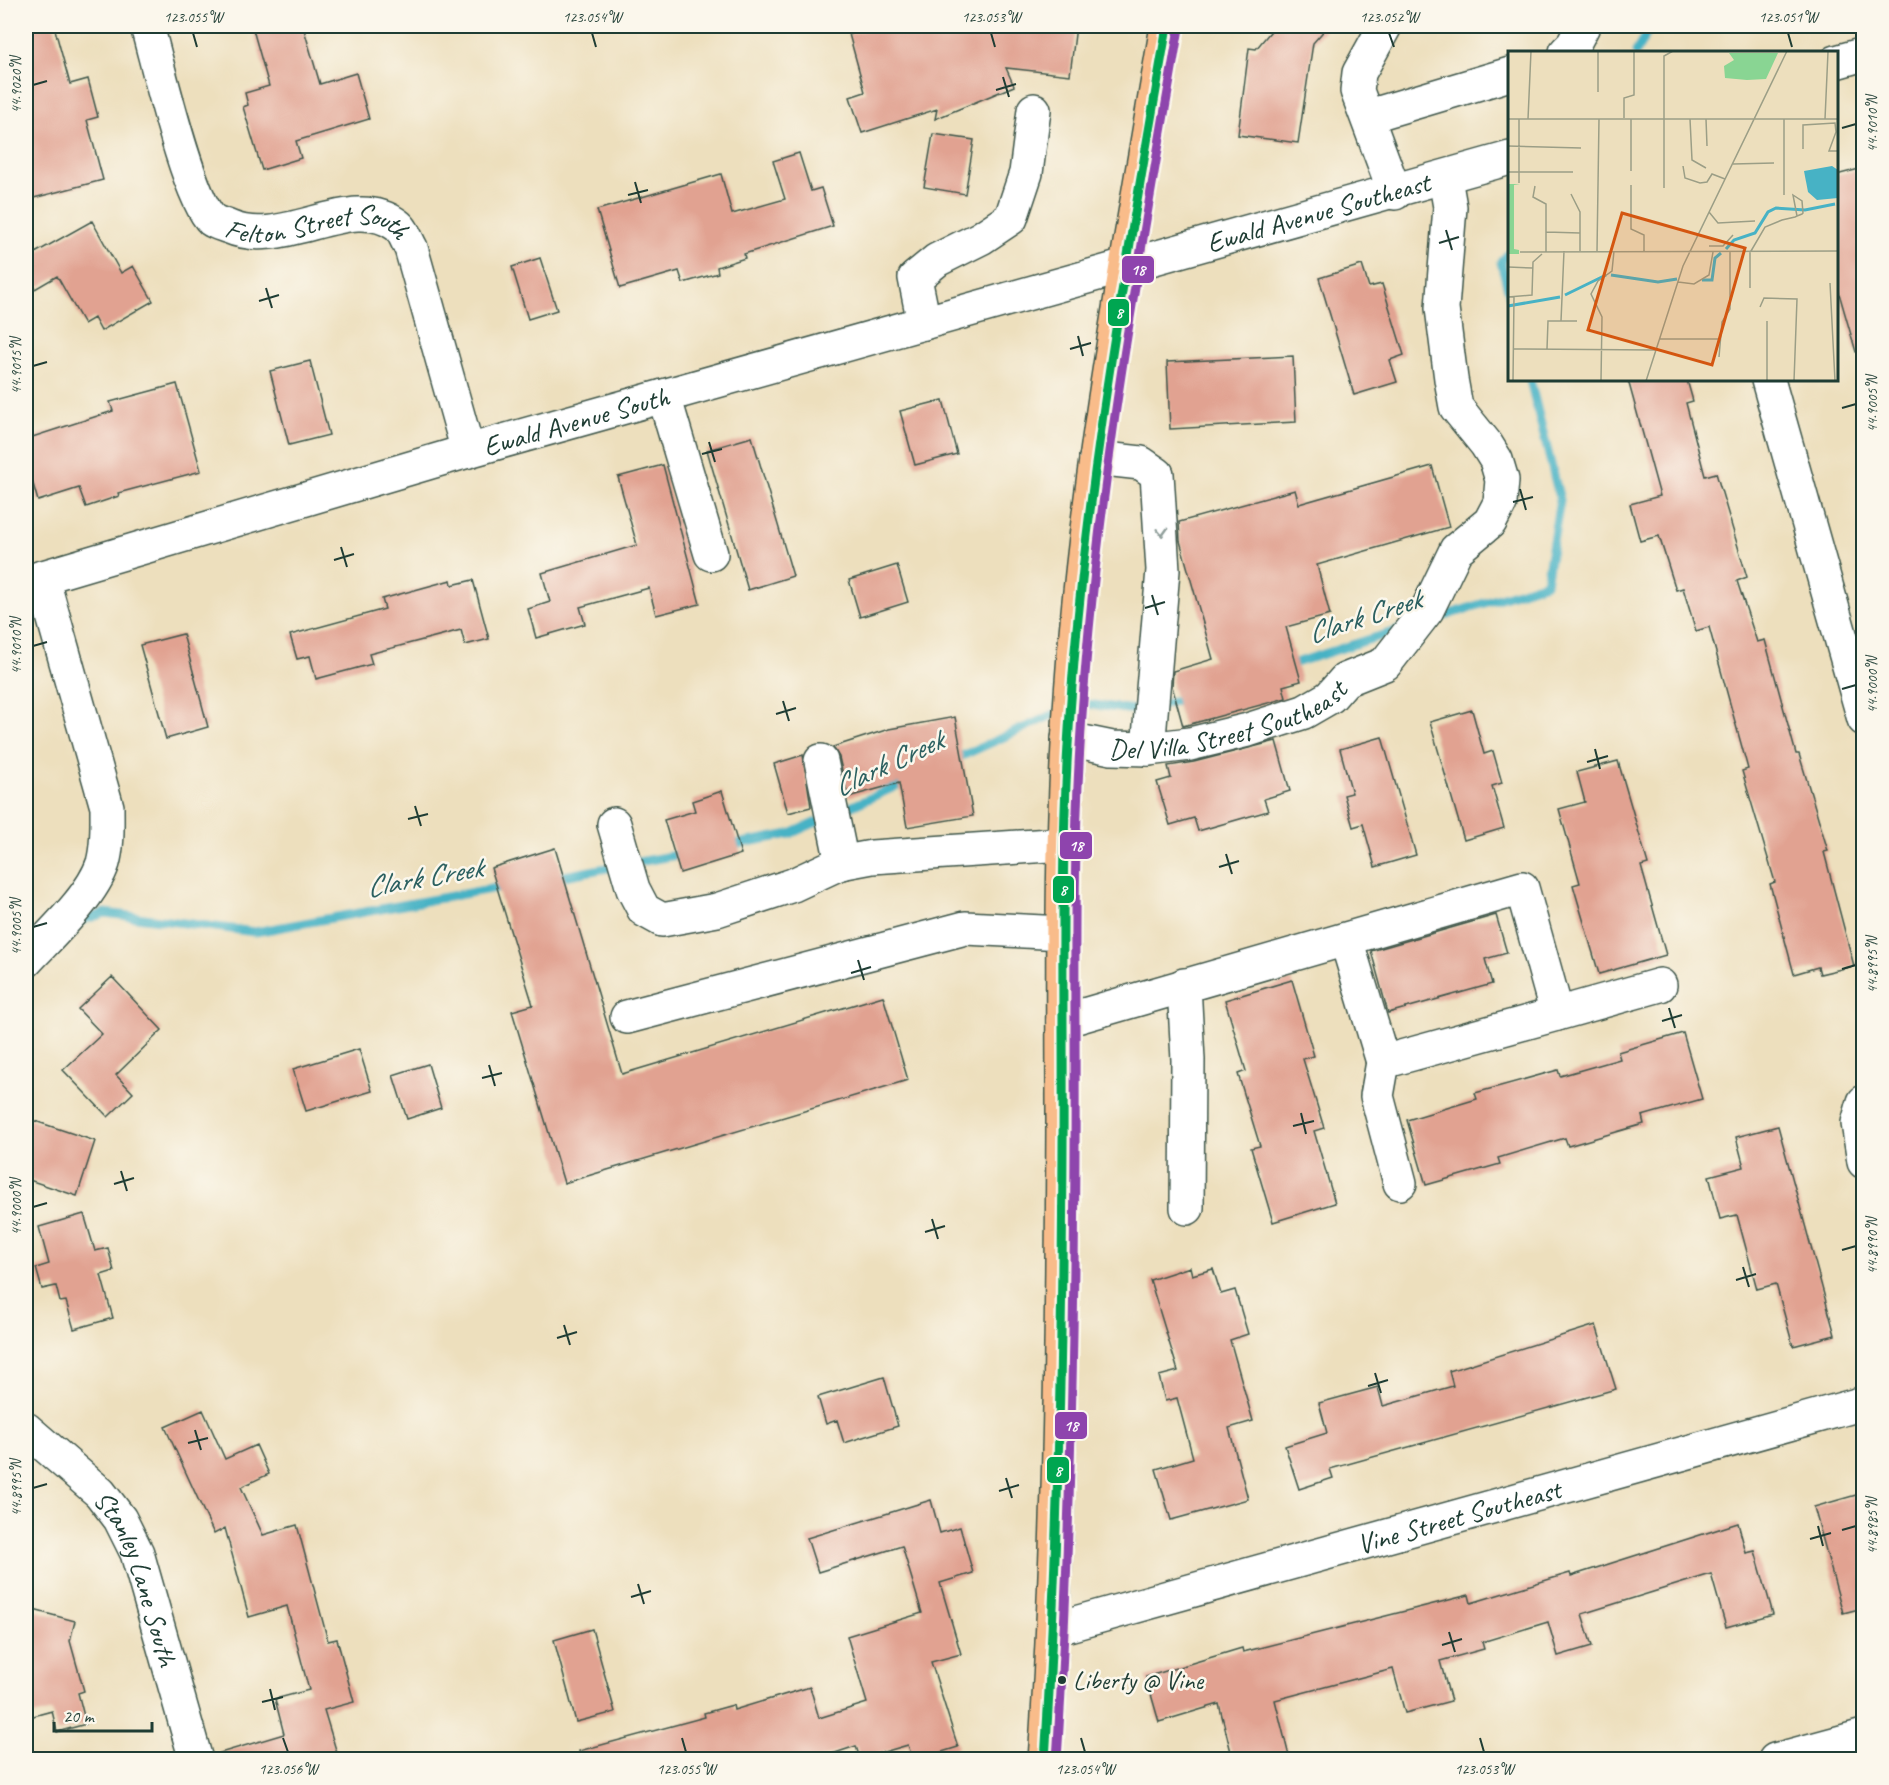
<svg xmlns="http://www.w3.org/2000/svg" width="1889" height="1785" viewBox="0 0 1889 1785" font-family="Caveat,sans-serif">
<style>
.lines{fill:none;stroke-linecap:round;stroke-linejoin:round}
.stream{stroke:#47b2c5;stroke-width:9}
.building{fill:#e1a291}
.minor-casing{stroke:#3e5549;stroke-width:36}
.major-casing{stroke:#3e5549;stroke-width:36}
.minor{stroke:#fff;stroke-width:33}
.major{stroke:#f9bc8a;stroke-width:33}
.bus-1-casing{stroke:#fbf7ec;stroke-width:14}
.bus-2-casing{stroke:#fbf7ec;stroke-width:14}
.bus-1{stroke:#00a651;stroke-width:9}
.bus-2{stroke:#8e44ad;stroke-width:9}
.oneway{stroke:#8f9e9a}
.ticks{fill:none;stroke:#1f3d34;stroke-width:2}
.bus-dot{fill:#1f3d34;stroke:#fbf7ec;stroke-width:2}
.labels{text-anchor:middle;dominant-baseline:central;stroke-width:5;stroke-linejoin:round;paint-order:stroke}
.bus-label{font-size:26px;fill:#1f3d34;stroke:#fbf7ec;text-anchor:start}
.street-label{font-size:28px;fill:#1f3d34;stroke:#fbf7ec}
.water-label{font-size:30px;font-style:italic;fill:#2b6060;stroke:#fbf7ec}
.inset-river{fill:none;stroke:#47b2c5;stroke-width:3}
.inset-road{fill:none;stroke:#9b9e86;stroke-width:1.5}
.view{fill:#d45610;fill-opacity:0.15;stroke:#d45610;stroke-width:3}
.inset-edge{fill:none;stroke:#1f3d34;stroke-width:3}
.line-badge{stroke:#fbf7ec;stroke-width:2}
.badge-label{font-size:16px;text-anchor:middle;font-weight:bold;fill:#fff}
.neatline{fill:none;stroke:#1f3d34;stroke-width:2}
.ticks-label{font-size:15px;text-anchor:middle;fill:#1f3d34}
</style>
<rect width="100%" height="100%" fill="#fbf7ec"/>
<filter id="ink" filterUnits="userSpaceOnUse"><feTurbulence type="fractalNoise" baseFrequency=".0167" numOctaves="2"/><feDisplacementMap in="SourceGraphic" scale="12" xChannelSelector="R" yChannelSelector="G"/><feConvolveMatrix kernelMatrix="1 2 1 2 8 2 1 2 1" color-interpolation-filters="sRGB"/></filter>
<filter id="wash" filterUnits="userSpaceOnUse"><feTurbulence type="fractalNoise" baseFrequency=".008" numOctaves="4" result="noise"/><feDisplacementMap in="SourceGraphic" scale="24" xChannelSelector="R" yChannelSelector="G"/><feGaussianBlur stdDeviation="1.35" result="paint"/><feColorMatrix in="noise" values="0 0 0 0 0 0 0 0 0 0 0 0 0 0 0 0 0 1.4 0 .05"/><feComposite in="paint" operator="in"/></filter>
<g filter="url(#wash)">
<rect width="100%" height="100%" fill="#eddfbd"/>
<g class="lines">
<path class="stream" d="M 1636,52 L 1651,26
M 1510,252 L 1501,262 L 1510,297
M 1432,620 L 1546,583 L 1560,500 L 1530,380
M 1286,666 L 1399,630
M 1078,703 L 1143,711 L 1187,697
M 953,760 L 1063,710
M 727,846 L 790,834 L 910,780
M 553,878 L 687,853
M 77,922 L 105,913 L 255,932 L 507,886"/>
</g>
<g id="blocks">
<path class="building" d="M 26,26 L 54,26 L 70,84 L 88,79 L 98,117 L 87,120 L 103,180 L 26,200 Z
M 252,26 L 303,26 L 320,84 L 356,73 L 369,119 L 296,141 L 301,158 L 262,170 L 243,107 L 248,105 L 245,93 L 269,86 Z
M 880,26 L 1076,26 L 1070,75 L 1006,68 L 1014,86 L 935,119 L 937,109 L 862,133 L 850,97 L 865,92 L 849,34 Z
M 1275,26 L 1328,26 L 1313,43 L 1298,143 L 1238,135 L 1249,48 L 1256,49 Z
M 933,134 L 974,140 L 965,194 L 924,187 Z
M 799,153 L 811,191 L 821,188 L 833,226 L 744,254 L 745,258 L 717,267 L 718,273 L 683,283 L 679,271 L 620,288 L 597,210 L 721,174 L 732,214 L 785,199 L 773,161 Z
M 1863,168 L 1863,351 L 1856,352 L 1836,283 L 1836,175 Z
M 92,221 L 121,273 L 133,266 L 153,301 L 101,331 L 94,318 L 84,324 L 57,276 L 35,289 L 26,273 L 26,258 Z
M 540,258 L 557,310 L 528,319 L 512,267 Z
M 1362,265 L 1369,287 L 1382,284 L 1404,355 L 1390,360 L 1397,382 L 1354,395 L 1319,278 Z
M 1293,356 L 1296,422 L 1170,429 L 1167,362 Z
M 310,361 L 329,435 L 289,445 L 270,371 Z
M 1628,380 L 1687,380 L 1693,401 L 1686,403 L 1705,476 L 1716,473 L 1747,577 L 1737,581 L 1757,642 L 1765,640 L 1796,754 L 1799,754 L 1828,851 L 1824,852 L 1854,966 L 1820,974 L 1818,967 L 1794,974 L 1770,884 L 1775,882 L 1742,771 L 1748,769 L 1709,627 L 1696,631 L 1683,588 L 1676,590 L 1659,536 L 1640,541 L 1630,504 L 1660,496 Z
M 177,384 L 201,471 L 118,493 L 119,496 L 86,507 L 79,488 L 38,501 L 26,460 L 26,439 L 113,411 L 110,402 Z
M 943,400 L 957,454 L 915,465 L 900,411 Z
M 752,437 L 793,576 L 748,590 L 707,450 Z
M 663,465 L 700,604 L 656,615 L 649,588 L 580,607 L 585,624 L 536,638 L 528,609 L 550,602 L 542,573 L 637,545 L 618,477 Z
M 1432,466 L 1449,527 L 1317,565 L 1330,615 L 1286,627 L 1301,681 L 1283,686 L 1286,698 L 1183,726 L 1172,686 L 1173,671 L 1213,659 L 1180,541 L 1179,522 L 1295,490 L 1299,504 Z
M 897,565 L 908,602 L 860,617 L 849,580 Z
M 451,580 L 452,585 L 473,580 L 489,639 L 465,645 L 461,630 L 369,654 L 372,664 L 316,679 L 310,656 L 297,659 L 290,635 L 385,609 L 382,599 Z
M 183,634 L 208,727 L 166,739 L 140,645 Z
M 1472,710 L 1484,754 L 1493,751 L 1502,783 L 1492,786 L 1504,828 L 1464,840 L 1430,722 Z
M 955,717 L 973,816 L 907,827 L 899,783 L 848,797 L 839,757 L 833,747 L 889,729 Z
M 1382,737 L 1416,855 L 1375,867 L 1363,824 L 1353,827 L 1344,795 L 1352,793 L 1340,749 Z
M 1276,741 L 1290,791 L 1264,799 L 1268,811 L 1198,831 L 1194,818 L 1170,825 L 1157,782 L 1171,778 L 1168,766 L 1194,762 Z
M 803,755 L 811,807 L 788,813 L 774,764 Z
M 1618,761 L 1648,864 L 1641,866 L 1666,955 L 1599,974 L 1573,885 L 1580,883 L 1559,809 L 1585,802 L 1577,772 Z
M 722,791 L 741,854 L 680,873 L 664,820 L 695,811 L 692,801 Z
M 555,848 L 622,1074 L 883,996 L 908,1080 L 564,1183 L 512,1011 L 533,1005 L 491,868 Z
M 1496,915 L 1507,953 L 1485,959 L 1492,984 L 1388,1013 L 1371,951 Z
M 112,977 L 162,1030 L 116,1075 L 133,1093 L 108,1117 L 63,1070 L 102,1034 L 78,1009 Z
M 1292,980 L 1314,1056 L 1303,1059 L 1324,1128 L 1314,1131 L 1335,1203 L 1273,1222 L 1251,1148 L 1260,1146 L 1238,1074 L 1246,1071 L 1225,1000 Z
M 1683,1033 L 1702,1099 L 1642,1116 L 1644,1124 L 1568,1146 L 1565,1138 L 1498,1158 L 1500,1164 L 1426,1185 L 1407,1120 L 1477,1099 L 1475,1093 L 1558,1070 L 1560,1076 L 1620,1059 L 1618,1052 Z
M 359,1049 L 372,1091 L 306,1111 L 293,1069 Z
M 428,1064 L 441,1108 L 407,1119 L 393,1075 Z
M 26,1118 L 95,1141 L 77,1196 L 26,1179 Z
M 1778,1126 L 1835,1335 L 1793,1346 L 1776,1284 L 1757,1289 L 1737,1215 L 1720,1219 L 1709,1176 L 1744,1167 L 1736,1137 Z
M 84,1214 L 95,1251 L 108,1248 L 114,1271 L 101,1275 L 113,1318 L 74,1329 L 66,1301 L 60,1302 L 56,1286 L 42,1289 L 36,1268 L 49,1264 L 39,1227 Z
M 1190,1267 L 1192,1275 L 1213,1269 L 1221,1294 L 1235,1290 L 1248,1334 L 1230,1340 L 1253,1421 L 1229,1428 L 1248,1499 L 1171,1520 L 1156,1469 L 1193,1458 L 1177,1398 L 1165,1401 L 1159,1376 L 1178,1371 L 1150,1280 Z
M 1596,1325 L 1616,1389 L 1330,1469 L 1333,1478 L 1299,1489 L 1285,1446 L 1327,1433 L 1319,1403 L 1378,1387 L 1383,1406 L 1453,1386 L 1449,1371 Z
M 884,1377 L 898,1426 L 844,1443 L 837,1420 L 826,1424 L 818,1397 Z
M 203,1410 L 225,1459 L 256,1445 L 269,1474 L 241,1487 L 263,1535 L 297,1525 L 328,1641 L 337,1639 L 354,1702 L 324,1710 L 339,1760 L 221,1760 L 220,1753 L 284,1734 L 275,1699 L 309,1690 L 287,1606 L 249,1617 L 225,1528 L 214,1534 L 165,1427 Z
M 1863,1493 L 1863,1608 L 1843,1613 L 1814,1507 Z
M 931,1500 L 940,1533 L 960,1527 L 973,1573 L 940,1583 L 961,1654 L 931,1662 L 958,1747 L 916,1760 L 913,1760 L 908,1745 L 860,1759 L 856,1746 L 814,1760 L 580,1760 L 579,1751 L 705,1717 L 704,1713 L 733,1705 L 734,1710 L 810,1687 L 819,1718 L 867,1703 L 847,1636 L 922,1613 L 902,1546 L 818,1572 L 807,1538 Z
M 1738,1523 L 1746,1553 L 1755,1551 L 1773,1614 L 1726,1627 L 1711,1574 L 1582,1614 L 1592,1646 L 1558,1656 L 1548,1622 L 1482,1642 L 1484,1649 L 1440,1661 L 1451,1701 L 1405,1713 L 1393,1669 L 1275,1700 L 1290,1760 L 1233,1760 L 1219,1704 L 1159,1722 L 1146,1677 L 1242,1648 L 1243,1652 L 1469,1595 L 1471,1603 L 1570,1573 L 1571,1576 Z
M 26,1608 L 75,1621 L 70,1641 L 84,1691 L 78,1693 L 86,1724 L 57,1732 L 52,1711 L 26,1718 Z
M 592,1629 L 615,1712 L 576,1722 L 554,1640 Z"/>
</g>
</g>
<g filter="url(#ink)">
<use href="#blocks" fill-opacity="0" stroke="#3e5549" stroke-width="1.5"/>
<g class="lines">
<g class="minor-casing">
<g id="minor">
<path id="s1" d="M 147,26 C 158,65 188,197 212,220 C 216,223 224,225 229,227 C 284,251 352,190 397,225 C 403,229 407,241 411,248 L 468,451"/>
<path d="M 1385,26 L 1359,73 L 1357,91 L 1395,193"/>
<path d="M 1566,52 L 1573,45 L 1583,26"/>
<path d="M 1836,62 L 1864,54"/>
<path d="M 1369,116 L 1510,74"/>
<path d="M 924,323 L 915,278 L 937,260 L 981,238 L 1011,218 L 1026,173 L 1034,110"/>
<path d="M 1768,380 L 1864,719"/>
<path d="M 664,396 L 711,554"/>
<path d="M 1096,458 L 1141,463 L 1157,474 L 1163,570 L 1148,749"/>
<path id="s2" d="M 26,582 L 468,451 L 1510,158"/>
<path id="s3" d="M 1068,739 L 1112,748 L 1148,749 L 1190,744 L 1248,730 L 1304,712 L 1330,697 L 1345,680 L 1385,664 L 1427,610 L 1456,550 L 1490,522 L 1500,503 L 1502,480 L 1496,460 L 1486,444 L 1456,407 L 1451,379 L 1442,308 L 1450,207 L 1445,178"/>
<path d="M 821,761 L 842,863"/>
<path d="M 614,824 L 633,889 L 644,910 L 662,920 L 717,910 L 793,885 L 840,863 L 872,857 L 1064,844"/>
<path d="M 26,961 C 50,935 92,897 103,863 C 108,845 107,826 107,807 L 42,577"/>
<path d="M 1184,985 L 1188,1060 L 1187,1208"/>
<path d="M 1557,1014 L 1660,985"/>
<path d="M 627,1017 L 965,928 L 1063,933"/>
<path d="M 1063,1021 L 1522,888 L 1557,1014 L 1383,1062 L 1346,939"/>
<path d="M 1383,1062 L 1377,1096 L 1400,1183"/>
<path d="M 1864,1102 L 1858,1123 L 1864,1162"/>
<path id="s4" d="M 26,1429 L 100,1493 L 120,1519 L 137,1553 L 196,1760"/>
<path id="s5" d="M 1054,1629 L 1864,1403"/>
<path d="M 1775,1760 L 1864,1736"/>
</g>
</g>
<g class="major-casing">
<path id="major" d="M 1045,1760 C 1060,1547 1062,1334 1063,1121 C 1063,996 1061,870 1068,745 C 1080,503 1127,264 1167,26"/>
</g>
<use href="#minor" class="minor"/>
<use href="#major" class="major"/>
<g class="bus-1-casing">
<path id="bus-1" d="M 1045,1760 C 1058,1556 1062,1352 1063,1147 C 1064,1013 1060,879 1068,745 C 1082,503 1126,265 1167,26"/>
</g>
<g class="bus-2-casing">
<path id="bus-2" d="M 1057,1760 C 1070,1556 1074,1352 1075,1148 C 1076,1014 1072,880 1080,746 C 1094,504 1138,266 1179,28"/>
</g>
<use href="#bus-1" class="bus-1"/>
<use href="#bus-2" class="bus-2"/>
</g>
<defs><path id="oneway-chevron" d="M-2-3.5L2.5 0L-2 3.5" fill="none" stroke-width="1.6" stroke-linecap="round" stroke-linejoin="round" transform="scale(1.5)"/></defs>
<use class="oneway" href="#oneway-chevron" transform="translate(1162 532) rotate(88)"/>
</g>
<path class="ticks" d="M 193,33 L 197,47M 592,33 L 596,47M 991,33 L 995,47M 1389,33 L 1394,47M 1788,33 L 1792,47M 1003,77 L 1009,97M 33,85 L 47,81M 996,90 L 1016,84M 1842,128 L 1856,124M 635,182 L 641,203M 628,195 L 648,190M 1446,230 L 1452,250M 1439,243 L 1459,237M 266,288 L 272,308M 259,301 L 279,295M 1078,336 L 1083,356M 1070,349 L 1091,343M 33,366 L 47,362M 1842,408 L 1856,404M 709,442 L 715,462M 702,454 L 722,449M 1520,489 L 1526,510M 1513,502 L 1533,497M 341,547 L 347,567M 334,560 L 354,554M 1152,595 L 1158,615M 1145,608 L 1165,602M 33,646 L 47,642M 1842,689 L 1856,685M 783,701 L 789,721M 776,714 L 796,708M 1595,749 L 1600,769M 1587,762 L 1608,756M 415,806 L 421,826M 408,819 L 428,814M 1226,854 L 1232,874M 1219,867 L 1239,861M 33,927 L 47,923M 858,960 L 864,980M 1842,969 L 1856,965M 851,973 L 871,967M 1669,1008 L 1675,1028M 1662,1021 L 1682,1015M 489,1065 L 495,1086M 482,1078 L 502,1073M 1301,1113 L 1306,1134M 1293,1126 L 1314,1121M 121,1171 L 127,1191M 114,1184 L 134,1178M 33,1207 L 47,1203M 932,1219 L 938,1239M 925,1232 L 945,1226M 1842,1250 L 1856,1246M 1743,1267 L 1749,1287M 1736,1280 L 1756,1274M 564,1325 L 570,1345M 557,1338 L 577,1332M 1375,1373 L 1381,1393M 1368,1386 L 1388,1380M 195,1430 L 201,1450M 188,1443 L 208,1438M 1006,1478 L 1012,1498M 33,1488 L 47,1484M 999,1491 L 1019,1485M 1818,1526 L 1823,1546M 1842,1530 L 1856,1526M 1810,1539 L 1831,1533M 638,1584 L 644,1604M 631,1597 L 651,1591M 1449,1632 L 1455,1652M 1442,1645 L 1462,1639M 270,1689 L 275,1710M 262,1702 L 283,1697M 283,1738 L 288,1752M 682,1738 L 686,1752M 1081,1738 L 1085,1752M 1480,1738 L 1484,1752"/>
<circle class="bus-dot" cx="1062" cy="1680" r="5"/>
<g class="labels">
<g class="bus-label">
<text x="1073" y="1680">Liberty @ Vine</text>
</g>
<g class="street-label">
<text stroke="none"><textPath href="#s2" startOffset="1344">Ewald Avenue Southeast</textPath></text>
<text stroke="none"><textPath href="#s1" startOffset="316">Felton Street South</textPath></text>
<text stroke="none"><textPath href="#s2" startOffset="573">Ewald Avenue South</textPath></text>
<text stroke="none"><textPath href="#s3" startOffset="165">Del Villa Street Southeast</textPath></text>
<text stroke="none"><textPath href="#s5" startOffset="420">Vine Street Southeast</textPath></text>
<text stroke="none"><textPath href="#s4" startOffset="192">Stanley Lane South</textPath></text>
</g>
<g class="water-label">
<text transform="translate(1364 616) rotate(-18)">Clark Creek</text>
<text transform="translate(888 763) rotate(-25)">Clark Creek</text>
<text transform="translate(424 877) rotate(-10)">Clark Creek</text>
</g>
</g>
<g transform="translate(1508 51)">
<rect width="330" height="330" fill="#eddfbd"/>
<path d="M 221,2 L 270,2 L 258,28 L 239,29 L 217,27 L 216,15 L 226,9 ZM 0,133 L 12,133 L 6,134 L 6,198 L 11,199 L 11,203 L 0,203 Z" fill="#89d593"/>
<path d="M 324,115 L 330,119 L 330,147 L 309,149 L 300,141 L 296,120 Z" fill="#47b2c5"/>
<path class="inset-river" d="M 218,198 L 226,189 L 247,182 L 260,161 L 268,157 L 297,159 L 327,153M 103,224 L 150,231 L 169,228M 194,229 L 204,229 L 207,207 L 213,202M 57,244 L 98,224M 0,255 L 52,246"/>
<path class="inset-road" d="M 90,0 L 90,41M 116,67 L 116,47 L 126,44 L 126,0M 0,68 L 330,68M 20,68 L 23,0M 182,68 L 184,109 L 198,117M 198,68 L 199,95M 276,68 L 276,144M 317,68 L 320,1M 0,95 L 73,97M 295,98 L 295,74 L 327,72 L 328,81 L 321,100 L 330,100M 225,113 L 266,112M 175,115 L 177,127 L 192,132 L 199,131 L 204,123 L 217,128M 123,120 L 123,68M 0,121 L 65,121M 11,132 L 11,68M 123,134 L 123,178 L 136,184 L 136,200M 27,135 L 25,146 L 38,153 L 38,201M 156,137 L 156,5 L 165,0M 63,143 L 72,161 L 72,200M 201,161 L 210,172 L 247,170M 38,181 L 72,182M 201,195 L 215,195 L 225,184M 89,200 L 91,68M 242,200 L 242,237M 243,200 L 257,176 L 274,169 L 287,166 L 289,165 L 294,163 L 295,162 L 294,150 L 285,144 L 289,165M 12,201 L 330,200M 0,216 L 25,217M 170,231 L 186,233 L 201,224 L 205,201M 322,232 L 327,330M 0,246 L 24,244 L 25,211 L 34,203M 252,256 L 256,247 L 289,248 L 286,330M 53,270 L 56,200M 152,288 L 212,288M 6,298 L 148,299M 39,298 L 40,270 L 69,270M 211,306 L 214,271 L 222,258 L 222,200M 5,330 L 6,245M 93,330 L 94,266 L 83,243 L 90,230 L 104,220 L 106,200M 138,330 L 175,215 L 279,0M 259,330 L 259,270"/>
<path class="view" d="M 114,162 L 237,197 L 204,314 L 80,279 Z"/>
<rect width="330" height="330" class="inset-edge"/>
</g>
<g class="line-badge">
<rect x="1121" y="255" width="34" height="29" rx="6" fill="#8e44ad"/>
<rect x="1107" y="298" width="23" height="29" rx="6" fill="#00a651"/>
<rect x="1059" y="831" width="34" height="29" rx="6" fill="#8e44ad"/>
<rect x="1052" y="875" width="23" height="29" rx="6" fill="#00a651"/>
<rect x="1054" y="1411" width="34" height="29" rx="6" fill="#8e44ad"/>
<rect x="1046" y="1456" width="24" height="28" rx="6" fill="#00a651"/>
</g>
<g class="badge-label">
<text x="1138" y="275">18</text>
<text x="1119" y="318">8</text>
<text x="1076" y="851">18</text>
<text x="1063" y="895">8</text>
<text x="1071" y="1431">18</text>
<text x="1058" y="1476">8</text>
</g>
<rect width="1889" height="1785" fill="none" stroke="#fbf7ec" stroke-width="66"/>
<path d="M54 1722v9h98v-9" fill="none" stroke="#1f3d34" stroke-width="3"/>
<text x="63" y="1722" font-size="18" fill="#1f3d34" stroke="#fbf7ec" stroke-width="4.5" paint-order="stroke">20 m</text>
<rect x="33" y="33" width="1823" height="1719" class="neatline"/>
<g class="ticks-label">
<text x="193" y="22">123.055°W</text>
<text x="592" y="22">123.054°W</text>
<text x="991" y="22">123.053°W</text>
<text x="1389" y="22">123.052°W</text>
<text x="1788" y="22">123.051°W</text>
<text transform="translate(16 85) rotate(-90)" y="5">44.9020°N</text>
<text transform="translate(1872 124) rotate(-90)" y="5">44.9010°N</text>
<text transform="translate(16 366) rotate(-90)" y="5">44.9015°N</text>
<text transform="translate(1872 404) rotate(-90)" y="5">44.9005°N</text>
<text transform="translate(16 646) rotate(-90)" y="5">44.9010°N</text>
<text transform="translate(1872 685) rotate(-90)" y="5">44.9000°N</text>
<text transform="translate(16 927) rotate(-90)" y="5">44.9005°N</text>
<text transform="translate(1872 965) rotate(-90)" y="5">44.8995°N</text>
<text transform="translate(16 1207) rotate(-90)" y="5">44.9000°N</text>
<text transform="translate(1872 1246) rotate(-90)" y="5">44.8990°N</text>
<text transform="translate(16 1488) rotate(-90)" y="5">44.8995°N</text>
<text transform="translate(1872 1526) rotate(-90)" y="5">44.8985°N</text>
<text x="288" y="1774">123.056°W</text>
<text x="686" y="1774">123.055°W</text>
<text x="1085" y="1774">123.054°W</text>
<text x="1484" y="1774">123.053°W</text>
</g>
</svg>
